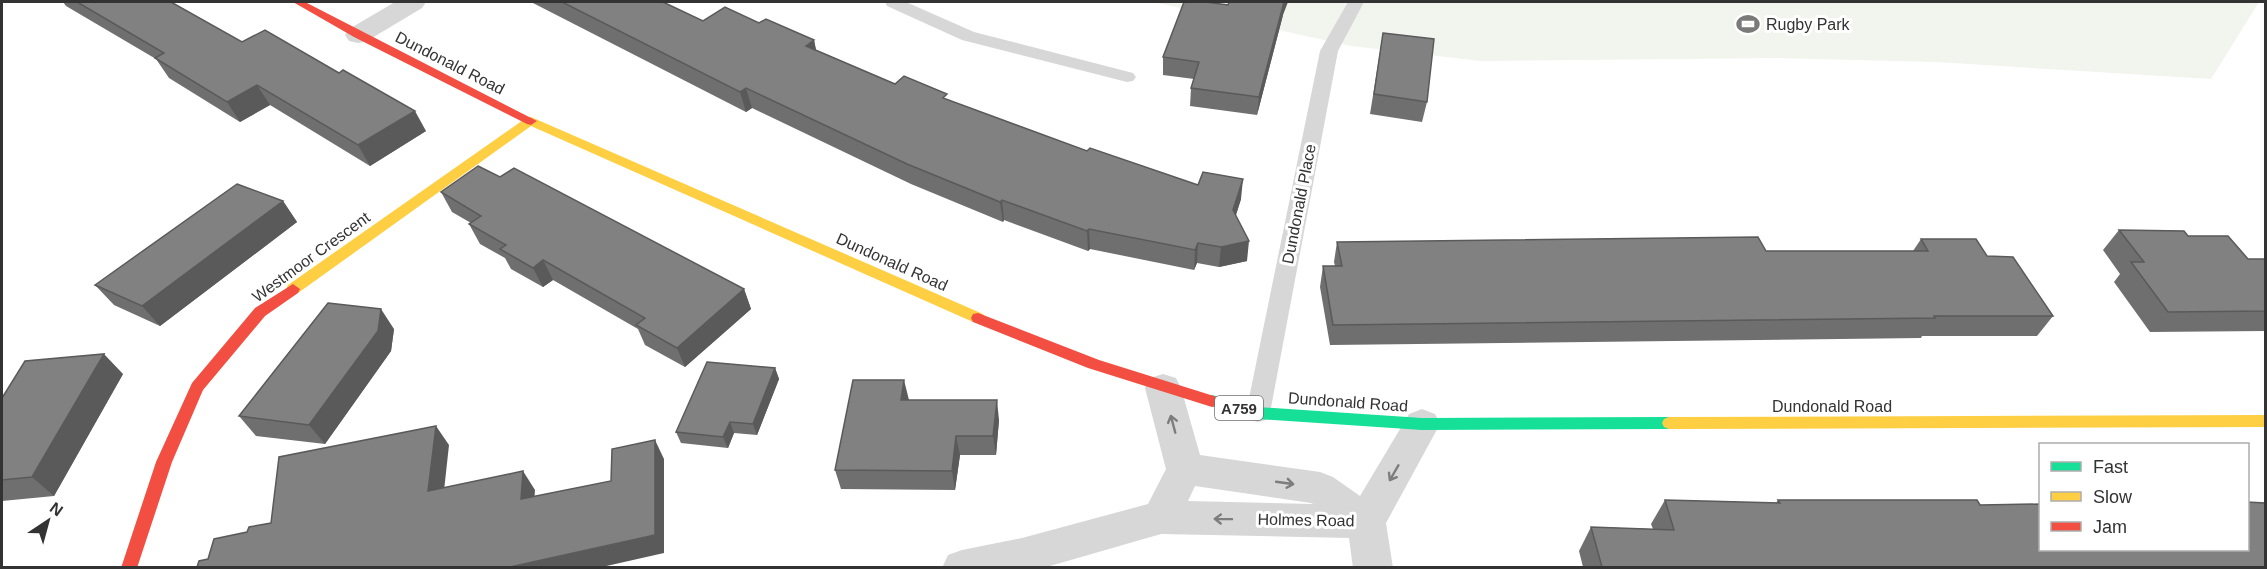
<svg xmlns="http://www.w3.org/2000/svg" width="2267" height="569" viewBox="0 0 2267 569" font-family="Arial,sans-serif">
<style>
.green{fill:#f1f5ed}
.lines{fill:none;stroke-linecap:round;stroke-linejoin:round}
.lane{fill:#d7d7d7;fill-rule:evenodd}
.street{fill:#d7d7d7;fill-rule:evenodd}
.fast{fill:#16e098;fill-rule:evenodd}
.slow{fill:#ffcf43;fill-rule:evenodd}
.jam{fill:#f24e42;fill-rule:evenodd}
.wall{fill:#6f6f6f}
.shaded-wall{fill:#5a5a5a}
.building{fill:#818181;stroke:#5a5a5a;stroke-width:1.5}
.oneway{stroke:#7d7d7d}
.labels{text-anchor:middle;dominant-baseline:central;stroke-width:6;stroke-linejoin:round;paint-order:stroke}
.shield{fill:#fff;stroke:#707070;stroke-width:1.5}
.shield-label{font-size:15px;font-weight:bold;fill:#333}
.poi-label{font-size:16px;fill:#333;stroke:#fff;text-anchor:start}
.street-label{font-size:16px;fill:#333;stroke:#fff}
</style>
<rect width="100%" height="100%" fill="#fff"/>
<path class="green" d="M 1153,2 L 2259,2 L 2211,79 L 1937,62 L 1776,58 L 1481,61 L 1351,46 Z"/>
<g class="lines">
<path class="lane" d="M 885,2 L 906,2 L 974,32 L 1133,73 L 1136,77 L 1133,81 L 1127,82 L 962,40 L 887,6 Z
M 1348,2 L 1364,2 L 1338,51 L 1270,413 L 1266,420 L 1258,422 L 1250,420 L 1246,413 L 1320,51 Z"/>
<path class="street" d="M 395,2 L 426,2 L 422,8 L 367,41 L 358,43 L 349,41 L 345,35 L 349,29 Z
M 1163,374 L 1176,378 L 1181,388 L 1200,455 L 1320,472 L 1333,477 L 1360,496 L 1409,414 L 1422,409 L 1435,414 L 1440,424 L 1386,523 L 1393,568 L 1353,568 L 1349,538 L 1161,534 L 1043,568 L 942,568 L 948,555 L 962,550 L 1022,538 L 1148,504 L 1166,469 L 1145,388 L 1150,378 ZM 1195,486 L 1311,503 L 1313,504 L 1188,501 Z"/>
<path class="fast" d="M 1212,395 L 1258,407 L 1422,418 L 1669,417 L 1674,419 L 1676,423 L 1674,427 L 1669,429 L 1422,430 L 1258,419 L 1207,405 L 1205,401 L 1207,397 Z"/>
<path class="slow" d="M 531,117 L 983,314 L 985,318 L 983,322 L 973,322 L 531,126 L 298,293 L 288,293 L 286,289 L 288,285 L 526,118 Z
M 2266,415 L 2266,427 L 1669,429 L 1664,427 L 1662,423 L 1664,419 L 1669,417 Z"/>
<path class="jam" d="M 293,2 L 305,2 L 537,121 L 531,125 L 527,124 L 354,37 Z
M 293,284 L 300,289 L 298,293 L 265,316 L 203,390 L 172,462 L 137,568 L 121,568 L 156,462 L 192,383 L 255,308 Z
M 978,313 L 1099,360 L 1217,397 L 1219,401 L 1217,405 L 1212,407 L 1088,368 L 973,322 L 971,318 L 973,314 Z"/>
</g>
<path class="wall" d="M 63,2 L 171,2 L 242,42 L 426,131 L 370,166 L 270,105 L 240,122 L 169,78 L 156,59 L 66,6 Z
M 531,2 L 663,2 L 703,21 L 759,23 L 814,40 L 816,50 L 895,84 L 948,100 L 1087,151 L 1241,199 L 1236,215 L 1247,261 L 1219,267 L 1197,263 L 1194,270 L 1090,249 L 1088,251 L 1004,220 L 1003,222 L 911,184 L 752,108 L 746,112 Z
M 1283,15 L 1257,115 L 1190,106 L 1191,88 L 1194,79 L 1163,75 L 1163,57 Z
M 1383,33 L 1427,102 L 1422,122 L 1370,114 Z
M 500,177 L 744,289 L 751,309 L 685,367 L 645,345 L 638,329 L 553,280 L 543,287 L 511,269 L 505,258 L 480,244 L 469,224 L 471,223 L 452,212 L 441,192 Z
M 283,201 L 297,222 L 160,326 L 114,305 L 95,285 Z
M 2119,230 L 2248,259 L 2265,259 L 2265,331 L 2150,332 L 2114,282 L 2120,274 L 2103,250 Z
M 1921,239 L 1987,256 L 2053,316 L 2037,336 L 1922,336 L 1921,338 L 1330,345 L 1320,287 L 1323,266 L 1335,266 L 1334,262 L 1337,242 L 1766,251 L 1913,251 Z
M 394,329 L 391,351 L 325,444 L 256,436 L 239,416 Z
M 775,368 L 779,379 L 757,435 L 734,433 L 728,448 L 681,443 L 676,432 Z
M 123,374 L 54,496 L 2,501 L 2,398 Z
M 909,400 L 999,420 L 996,455 L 960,455 L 955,490 L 841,489 L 835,470 Z
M 1665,500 L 1776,503 L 1778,500 L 1980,505 L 2265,567 L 1583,567 L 1579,551 L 1591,527 L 1653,529 L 1651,524 Z"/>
<path class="shaded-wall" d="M 1284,2 L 1288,2 L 1283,15 L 1257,115 L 1259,97 Z
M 814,40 L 818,60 L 806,46 Z
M 257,85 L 270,105 L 240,122 L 227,102 Z
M 746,88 L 752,108 L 746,112 L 740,92 Z
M 415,111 L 426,131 L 370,166 L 358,145 Z
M 1243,179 L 1241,199 L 1231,230 L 1233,210 Z
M 1002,200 L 1004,220 L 1003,222 L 1000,202 Z
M 283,201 L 297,222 L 160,326 L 142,306 Z
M 1089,229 L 1090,249 L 1088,251 L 1087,231 Z
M 1249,241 L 1247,261 L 1219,267 L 1221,247 Z
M 1198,243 L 1197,263 L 1194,270 L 1195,250 Z
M 543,260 L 553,280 L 543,287 L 533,268 Z
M 744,289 L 751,309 L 685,367 L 677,348 Z
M 381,309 L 394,329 L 391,351 L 325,444 L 309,425 Z
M 104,354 L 123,374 L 54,496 L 32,477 Z
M 775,368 L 779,379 L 757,435 L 753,424 Z
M 904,380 L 909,400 L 901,400 Z
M 997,400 L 999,420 L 996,455 L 993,436 Z
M 730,422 L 734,433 L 728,448 L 723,437 Z
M 436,426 L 449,445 L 442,509 L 428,491 Z
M 956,436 L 960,455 L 955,490 L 952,471 Z
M 655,440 L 664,459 L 664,553 L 602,567 L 510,567 L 655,535 Z
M 523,471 L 535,490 L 533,517 L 521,499 Z"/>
<path class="building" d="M 77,2 L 171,2 L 242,42 L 265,30 L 339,73 L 343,70 L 415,111 L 358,145 L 257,85 L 227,102 L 155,58 L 164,53 Z
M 562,2 L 663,2 L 703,21 L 725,7 L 759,23 L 766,19 L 814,40 L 806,46 L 895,84 L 904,76 L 947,94 L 943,98 L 1087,151 L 1090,148 L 1198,185 L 1203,172 L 1243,179 L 1233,210 L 1249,241 L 1221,247 L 1198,243 L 1195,250 L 1089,229 L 1087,231 L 1002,200 L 1000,202 L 907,164 L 746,88 L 740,92 Z
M 1184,2 L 1206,2 L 1228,5 L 1229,2 L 1284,2 L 1259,97 L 1191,88 L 1199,62 L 1163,57 Z
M 1383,33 L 1434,39 L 1427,102 L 1374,94 Z
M 478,166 L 500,177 L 514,168 L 744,289 L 677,348 L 636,325 L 645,318 L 543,260 L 533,268 L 500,249 L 506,245 L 469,224 L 481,216 L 441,192 Z
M 237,184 L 283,201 L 142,306 L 95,285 Z
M 2119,230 L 2184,231 L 2188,236 L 2228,236 L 2248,259 L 2265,259 L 2265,311 L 2168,312 L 2131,262 L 2144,262 Z
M 1758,237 L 1766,251 L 1928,251 L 1921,239 L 1976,239 L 1987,256 L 2013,257 L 2053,316 L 1934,316 L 1935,318 L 1333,325 L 1323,266 L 1342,266 L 1337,242 Z
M 328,303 L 381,309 L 378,331 L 309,425 L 239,416 Z
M 104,354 L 32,477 L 2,480 L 2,398 L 25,361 Z
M 707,362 L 775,368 L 753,424 L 730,422 L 723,437 L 676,432 Z
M 853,380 L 904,380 L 901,400 L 997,400 L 993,436 L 956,436 L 952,471 L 835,470 Z
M 436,426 L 428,491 L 523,471 L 521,499 L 611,481 L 612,449 L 655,440 L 655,535 L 510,567 L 197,567 L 199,561 L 208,559 L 214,539 L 247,532 L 249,527 L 271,523 L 279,457 Z
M 1665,500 L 1780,503 L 1778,500 L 1977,500 L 1980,505 L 2040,504 L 2040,549 L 2247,549 L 2247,502 L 2265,503 L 2265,567 L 1602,567 L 1591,527 L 1674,530 Z"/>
<defs><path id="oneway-shaft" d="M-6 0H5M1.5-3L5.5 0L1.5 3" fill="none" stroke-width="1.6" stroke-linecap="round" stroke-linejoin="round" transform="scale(1.5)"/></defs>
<g class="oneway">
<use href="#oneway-shaft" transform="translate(1173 424) rotate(-105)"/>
<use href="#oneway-shaft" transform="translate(1394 473) rotate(120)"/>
<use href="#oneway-shaft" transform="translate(1285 483) rotate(8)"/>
<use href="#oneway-shaft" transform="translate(1223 519) rotate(-179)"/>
</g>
<defs>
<g id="stadium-bare" transform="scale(1.8)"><path d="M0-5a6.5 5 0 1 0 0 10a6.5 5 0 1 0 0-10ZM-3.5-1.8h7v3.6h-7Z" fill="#7a7a7a" stroke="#fff" stroke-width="2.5" paint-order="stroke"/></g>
</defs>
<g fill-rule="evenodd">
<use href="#stadium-bare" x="1748" y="24"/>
</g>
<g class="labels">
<rect class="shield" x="1215" y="396" width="48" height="24" rx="4.5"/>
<g class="shield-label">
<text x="1239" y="408">A759</text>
</g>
<g class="poi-label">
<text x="1766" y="24">Rugby Park</text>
</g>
<g class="street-label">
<text transform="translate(450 63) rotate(27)">Dundonald Road</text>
<text transform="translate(1299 204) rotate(-79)">Dundonald Place</text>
<text transform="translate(311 257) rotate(-36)">Westmoor Crescent</text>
<text transform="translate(892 262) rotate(24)">Dundonald Road</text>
<text transform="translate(1348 402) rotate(4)">Dundonald Road</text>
<text x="1832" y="406">Dundonald Road</text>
<text transform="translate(1306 520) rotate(1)">Holmes Road</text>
</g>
</g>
<rect width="2267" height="569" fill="none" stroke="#333333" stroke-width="6"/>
<rect x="2039" y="443" width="210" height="108" fill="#ffffff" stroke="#adadad" stroke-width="1.5"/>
<rect x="2051" y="462" width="30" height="9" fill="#16e098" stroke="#adadad" stroke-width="1.5"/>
<text x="2093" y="473" font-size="18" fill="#333333">Fast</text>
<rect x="2051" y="492" width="30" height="9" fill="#ffcf43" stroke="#adadad" stroke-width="1.5"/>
<text x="2093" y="503" font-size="18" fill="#333333">Slow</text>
<rect x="2051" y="522" width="30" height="9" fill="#f24e42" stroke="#adadad" stroke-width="1.5"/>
<text x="2093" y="533" font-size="18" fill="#333333">Jam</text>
<g transform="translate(48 521) rotate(36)" stroke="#ffffff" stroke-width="4.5" paint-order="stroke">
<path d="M0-4.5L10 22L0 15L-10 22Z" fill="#333333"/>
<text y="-9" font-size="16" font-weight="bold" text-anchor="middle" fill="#333333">N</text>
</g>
</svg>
